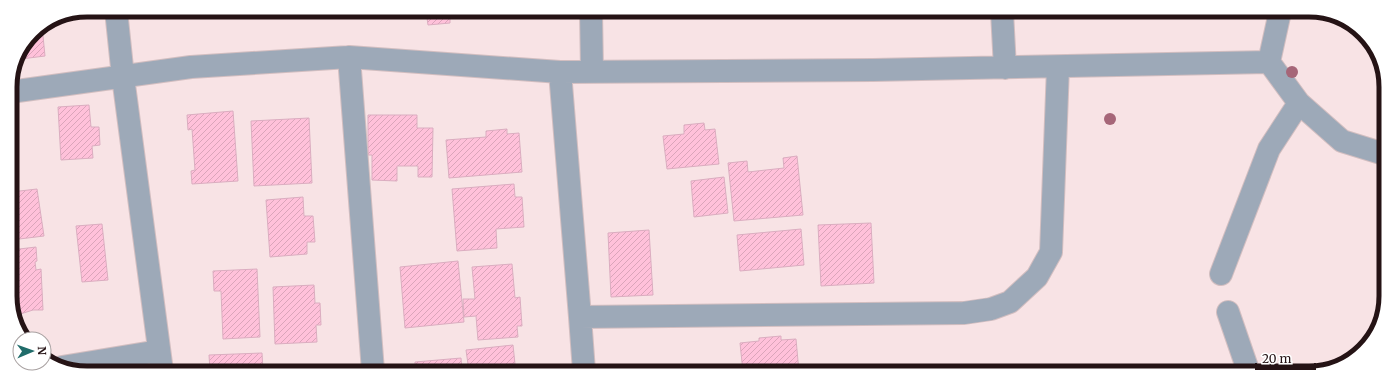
<svg xmlns="http://www.w3.org/2000/svg" width="1396" height="383" viewBox="0 0 1396 383" font-family="Merriweather,serif">
<style>
.building{fill:url(#building-hatch);stroke:#dbadc0}
.lines{fill:none;stroke-linecap:round;stroke-linejoin:round}
.minor-casing{stroke:#d2bec0;stroke-width:24}
.minor{stroke:#9da9b8;stroke-width:22}
.tree{fill:#a66678}
.rim{fill:none;stroke:#251315;stroke-width:5}
</style>
<defs>
<pattern id="building-hatch" width="6" height="6" patternUnits="userSpaceOnUse"><rect width="6" height="6" fill="#ffc1da"/><path d="M-1 1l2-2M0 6l6-6M5 7l2-2" fill="none" stroke="#daa5ba"/></pattern>
</defs>
<rect width="100%" height="100%" fill="#f8e3e5"/>
<path class="building" d="M 407,11 L 463,11 L 463,13 L 450,14 L 450,23 L 428,25 L 427,18 L 414,18 L 414,13 L 407,14 Z
M 1025,12 L 1100,12 L 1100,15 L 1025,15 Z
M 42,26 L 45,56 L 21,59 L 33,32 Z
M 89,105 L 91,127 L 99,127 L 100,145 L 92,146 L 93,158 L 61,160 L 58,107 Z
M 233,111 L 238,181 L 192,184 L 191,171 L 195,170 L 192,129 L 188,130 L 187,115 Z
M 368,115 L 417,115 L 417,128 L 433,128 L 432,177 L 418,177 L 418,166 L 397,166 L 397,181 L 372,180 L 372,155 L 368,155 Z
M 309,118 L 312,183 L 254,186 L 251,121 Z
M 704,123 L 705,130 L 715,129 L 719,164 L 667,169 L 663,136 L 684,134 L 684,125 Z
M 507,129 L 507,134 L 519,133 L 522,172 L 449,178 L 446,140 L 486,137 L 486,131 Z
M 797,156 L 803,215 L 734,221 L 728,163 L 747,161 L 748,172 L 784,168 L 783,158 Z
M 724,177 L 728,213 L 694,217 L 691,181 Z
M 514,184 L 515,197 L 522,197 L 524,227 L 496,229 L 497,248 L 457,251 L 452,189 Z
M 37,189 L 44,236 L 11,240 L 11,192 Z
M 303,197 L 304,216 L 313,216 L 315,242 L 307,242 L 307,254 L 270,257 L 266,200 Z
M 871,223 L 874,283 L 821,286 L 818,225 Z
M 102,224 L 108,280 L 82,282 L 76,226 Z
M 801,229 L 804,265 L 740,271 L 737,235 Z
M 649,230 L 653,295 L 611,297 L 608,233 Z
M 36,247 L 37,261 L 35,262 L 36,270 L 41,269 L 43,310 L 33,310 L 14,316 L 11,311 L 11,250 Z
M 458,261 L 464,322 L 405,328 L 400,267 Z
M 512,264 L 515,298 L 520,297 L 522,326 L 517,326 L 518,337 L 478,340 L 476,316 L 464,317 L 463,299 L 475,299 L 472,267 Z
M 257,269 L 260,337 L 223,339 L 221,291 L 214,291 L 213,271 Z
M 314,285 L 315,303 L 320,303 L 321,325 L 316,325 L 317,342 L 275,344 L 273,287 Z
M 781,336 L 781,340 L 796,339 L 799,372 L 743,372 L 740,343 L 759,341 L 759,338 Z
M 513,345 L 515,364 L 509,364 L 509,371 L 469,371 L 466,350 Z
M 262,353 L 263,371 L 210,371 L 209,355 Z
M 461,358 L 462,371 L 408,371 L 408,367 L 415,366 L 415,362 Z"/>
<g class="lines">
<g class="minor-casing">
<path id="minor" d="M 116,10 L 123,77 L 162,371
M 591,11 L 592,71
M 1002,12 L 1005,68
M 1280,12 L 1269,62 L 1299,103 L 1342,141 L 1384,154
M 349,57 L 373,371
M 560,72 L 580,317 L 584,371
M 10,92 L 191,67 L 349,57 L 560,72 L 873,70 L 1269,62
M 1221,274 L 1269,149 L 1299,103
M 1228,312 L 1249,373
M 580,317 L 964,313 L 991,309 L 1010,302 L 1037,277 L 1051,252 L 1058,67
M 62,367 L 159,351"/>
</g>
<use href="#minor" class="minor"/>
</g>
<g class="tree">
<circle cx="1292" cy="72" r="6"/>
<circle cx="1110" cy="119" r="6"/>
</g>
<path d="M0 0H1396V383H0ZM87 17H1309A70 70 0 0 1 1379 87V296A70 70 0 0 1 1309 366H87A70 70 0 0 1 17 296V87A70 70 0 0 1 87 17Z" fill="#fff" fill-rule="evenodd"/>
<path class="rim" d="M87 17H1309A70 70 0 0 1 1379 87V296A70 70 0 0 1 1309 366H87A70 70 0 0 1 17 296V87A70 70 0 0 1 87 17Z"/>
<g transform="translate(32 351) rotate(88)"><circle r="19" fill="#ffffff" stroke="#a8a1a1"/>
<path d="M0-3L7 15L0 10L-7 15Z" fill="#206c6a"/>
<text y="-6" font-size="11" font-weight="bold" text-anchor="middle" fill="#251315">N</text>
</g>
<path d="M1256 363v6h59v-6" fill="none" stroke="#251315" stroke-width="2"/>
<text x="1262" y="363" font-size="12" fill="#251315" stroke="#ffffff" stroke-width="3" paint-order="stroke">20 m</text>
</svg>
